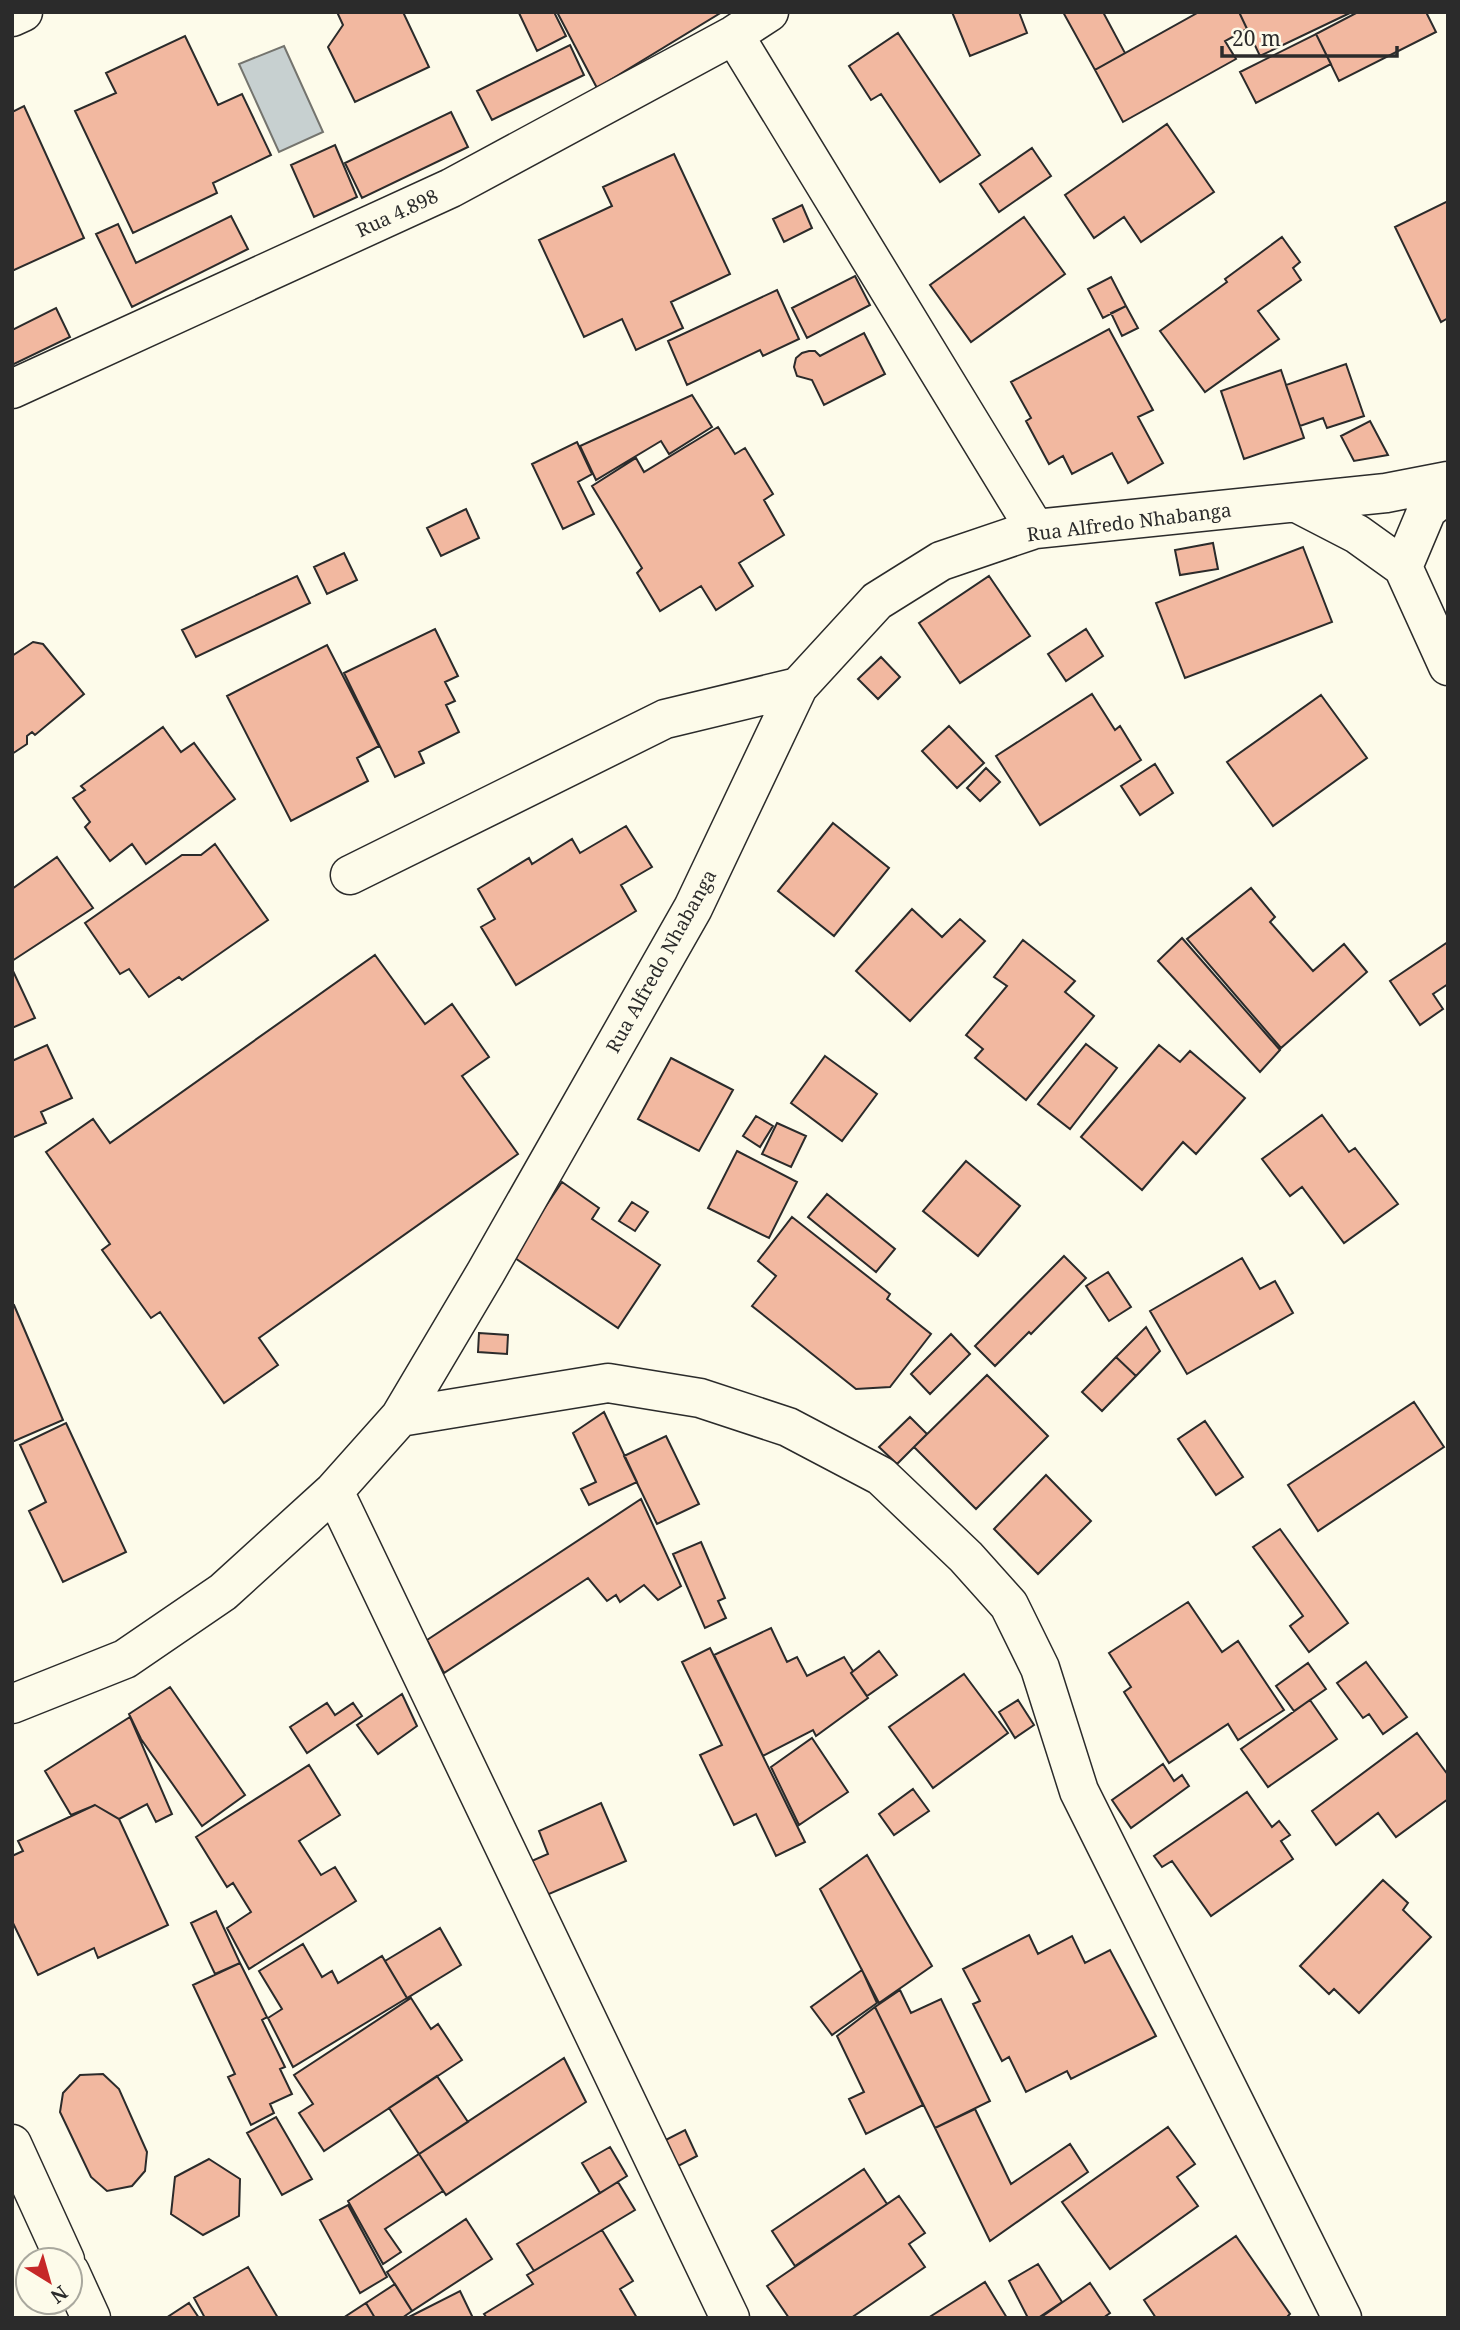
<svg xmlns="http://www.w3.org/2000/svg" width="1460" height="2330" viewBox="0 0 1460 2330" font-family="'Noto Serif',serif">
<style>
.water{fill:#c7d0d0;stroke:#74746e;stroke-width:2}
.building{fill:#f2b8a0;stroke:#2b2b2b;stroke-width:2}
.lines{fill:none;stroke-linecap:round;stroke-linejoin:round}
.street-casing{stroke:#2b2b2b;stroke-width:41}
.street{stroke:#fdfbea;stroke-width:38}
.labels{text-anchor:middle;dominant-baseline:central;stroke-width:5;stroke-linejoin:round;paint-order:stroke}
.street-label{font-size:19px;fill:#2b2b2b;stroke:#fdfbea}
</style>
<rect width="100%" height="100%" fill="#fdfbea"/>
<path class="water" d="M 284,46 L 323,132 L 279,152 L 239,64 Z"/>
<path class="building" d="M 337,12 L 403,12 L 429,67 L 355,102 L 328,47 L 343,25 Z
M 522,12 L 554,12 L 566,36 L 537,51 L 519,13 Z
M 557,12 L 722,12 L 597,88 Z
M 952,12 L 1019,12 L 1027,33 L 970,56 Z
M 1063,12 L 1103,12 L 1125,53 L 1095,70 Z
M 1199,12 L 1239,12 L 1247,29 L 1225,41 L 1236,59 L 1123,122 L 1095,70 Z
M 1239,12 L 1352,12 L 1260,56 Z
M 1358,12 L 1426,12 L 1436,32 L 1339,81 L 1316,34 Z
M 898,33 L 980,155 L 940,182 L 881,94 L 871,100 L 849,66 Z
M 1316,34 L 1331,64 L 1256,103 L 1240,72 Z
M 185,36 L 218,105 L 242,94 L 271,155 L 213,183 L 217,193 L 133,233 L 75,111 L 116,93 L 106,73 Z
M 570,45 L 584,75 L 492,120 L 477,91 Z
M 24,106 L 84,238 L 12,271 L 12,112 Z
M 451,112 L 468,147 L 362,198 L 345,163 Z
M 1167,124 L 1214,192 L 1141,242 L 1124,217 L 1094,238 L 1065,195 Z
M 335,145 L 357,197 L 314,217 L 291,165 Z
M 1032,148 L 1051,176 L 999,212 L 980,184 Z
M 674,154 L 730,274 L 671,302 L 683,328 L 636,350 L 622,319 L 584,337 L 539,240 L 612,206 L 603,187 Z
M 1448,201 L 1448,318 L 1441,322 L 1395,227 Z
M 802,205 L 812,228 L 784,242 L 773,219 Z
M 231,216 L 248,249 L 132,307 L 96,234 L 118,224 L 136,263 Z
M 1024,217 L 1065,274 L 971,342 L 930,285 Z
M 1282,237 L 1300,262 L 1293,268 L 1301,280 L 1258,311 L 1279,339 L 1205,392 L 1160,331 L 1227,282 L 1225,279 Z
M 855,276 L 870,305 L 807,338 L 792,308 Z
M 1111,277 L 1126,306 L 1103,318 L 1088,289 Z
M 777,290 L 799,339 L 763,356 L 760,350 L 687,385 L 668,341 Z
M 1126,306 L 1138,328 L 1122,336 L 1111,313 Z
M 56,308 L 70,337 L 12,365 L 12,330 Z
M 1109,329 L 1153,410 L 1138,417 L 1163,463 L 1128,483 L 1112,453 L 1072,474 L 1063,456 L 1049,464 L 1026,421 L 1031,418 L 1011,382 Z
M 864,333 L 885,374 L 824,405 L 812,380 L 797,376 L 794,367 L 796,358 L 802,353 L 809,351 L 815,351 L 820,356 Z
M 1346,364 L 1364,416 L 1327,428 L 1323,418 L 1300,426 L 1286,385 Z
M 1281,370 L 1304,438 L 1244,459 L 1221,391 Z
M 692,395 L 712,427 L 669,454 L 661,441 L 596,480 L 580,446 Z
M 1370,421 L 1388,455 L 1354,461 L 1341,436 Z
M 718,427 L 735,454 L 745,448 L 773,494 L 764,500 L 784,535 L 739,563 L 753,586 L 716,610 L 701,586 L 660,611 L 637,573 L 642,568 L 592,486 L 636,458 L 644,472 Z
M 577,442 L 592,474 L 578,482 L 594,514 L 563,529 L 532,464 Z
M 466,509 L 479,538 L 441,556 L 427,528 Z
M 1213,543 L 1218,569 L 1180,575 L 1175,550 Z
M 1303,547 L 1332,622 L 1185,678 L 1156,603 Z
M 344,553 L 357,580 L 327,594 L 314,567 Z
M 297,576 L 310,603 L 196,657 L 182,630 Z
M 989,576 L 1030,636 L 960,683 L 919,623 Z
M 435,629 L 458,676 L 445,682 L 455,701 L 446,705 L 459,732 L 419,752 L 424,763 L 395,777 L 344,673 Z
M 1086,629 L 1103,656 L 1066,681 L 1048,654 Z
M 33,642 L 43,644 L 84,694 L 35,735 L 32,732 L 27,736 L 27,744 L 12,754 L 12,656 Z
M 327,645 L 379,746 L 357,758 L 368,781 L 291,821 L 227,696 Z
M 881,657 L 900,677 L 878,699 L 858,679 Z
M 1092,694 L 1115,730 L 1120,726 L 1141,760 L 1040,825 L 996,756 Z
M 1321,695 L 1367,758 L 1273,826 L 1227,762 Z
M 949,726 L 984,763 L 957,788 L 922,751 Z
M 163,727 L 181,752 L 194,743 L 235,799 L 146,864 L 132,844 L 110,861 L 85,827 L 90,822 L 73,798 L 85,790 L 81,786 Z
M 1155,764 L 1173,793 L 1140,815 L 1121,786 Z
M 986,768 L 1000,782 L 980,801 L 967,788 Z
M 833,823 L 889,868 L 834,936 L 778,891 Z
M 626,826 L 652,867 L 621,885 L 636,911 L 516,985 L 481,927 L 495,919 L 478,889 L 529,858 L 532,864 L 572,839 L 580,853 Z
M 215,844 L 268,920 L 182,980 L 179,977 L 149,997 L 129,969 L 120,974 L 85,923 L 182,855 L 201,855 Z
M 57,857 L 93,908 L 12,961 L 12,889 Z
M 1251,888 L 1275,917 L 1270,922 L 1313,971 L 1344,944 L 1367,972 L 1281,1048 L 1187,939 Z
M 912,909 L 942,937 L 960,919 L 985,941 L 910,1021 L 856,971 Z
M 1182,938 L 1280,1050 L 1260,1072 L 1158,961 Z
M 1023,940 L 1075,981 L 1065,992 L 1094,1016 L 1026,1100 L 975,1058 L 983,1049 L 966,1035 L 1007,986 L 994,977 Z
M 1448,942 L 1448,984 L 1433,994 L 1443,1009 L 1420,1025 L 1390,981 Z
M 375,955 L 425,1024 L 452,1004 L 489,1057 L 462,1076 L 518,1154 L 259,1338 L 278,1365 L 224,1403 L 160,1312 L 151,1318 L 102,1250 L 110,1244 L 46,1152 L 93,1119 L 110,1143 Z
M 13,971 L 35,1018 L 12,1028 L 12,972 Z
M 1086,1044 L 1117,1068 L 1070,1129 L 1038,1104 Z
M 47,1045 L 72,1098 L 41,1112 L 46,1123 L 12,1138 L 12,1061 Z
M 1159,1045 L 1180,1062 L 1190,1051 L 1245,1098 L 1196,1154 L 1183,1142 L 1142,1190 L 1081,1137 Z
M 825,1056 L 877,1094 L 842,1141 L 791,1103 Z
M 671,1058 L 733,1090 L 699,1151 L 638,1119 Z
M 1322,1115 L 1349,1152 L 1355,1148 L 1398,1204 L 1344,1243 L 1302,1187 L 1290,1196 L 1262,1159 Z
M 756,1116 L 773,1126 L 760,1147 L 743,1136 Z
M 777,1123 L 806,1136 L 791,1167 L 762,1154 Z
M 737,1151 L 797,1182 L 769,1238 L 708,1208 Z
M 966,1161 L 1020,1206 L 978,1256 L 923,1211 Z
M 562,1182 L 599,1208 L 592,1219 L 660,1265 L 618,1328 L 512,1256 Z
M 827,1194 L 895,1249 L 876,1272 L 808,1217 Z
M 632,1202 L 648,1212 L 635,1231 L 619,1221 Z
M 792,1217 L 890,1294 L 887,1299 L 931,1334 L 890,1387 L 856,1389 L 752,1306 L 776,1276 L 758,1261 Z
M 1064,1256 L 1086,1278 L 1031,1334 L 1029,1332 L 995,1366 L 975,1346 Z
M 1242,1258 L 1260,1289 L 1275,1281 L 1293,1313 L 1187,1374 L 1150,1311 Z
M 1108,1272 L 1131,1307 L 1109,1321 L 1086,1286 Z
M 14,1305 L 63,1420 L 12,1442 L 12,1306 Z
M 1146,1327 L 1160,1351 L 1136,1376 L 1116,1357 Z
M 479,1333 L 508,1335 L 507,1354 L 478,1352 Z
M 951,1334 L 970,1354 L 930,1394 L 911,1374 Z
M 1116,1357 L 1136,1376 L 1102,1411 L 1082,1392 Z
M 987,1375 L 1048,1436 L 976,1509 L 914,1447 Z
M 1414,1402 L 1444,1447 L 1318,1531 L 1288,1485 Z
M 604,1412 L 637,1482 L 589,1505 L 581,1489 L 596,1482 L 573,1433 Z
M 910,1417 L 927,1434 L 897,1464 L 879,1447 Z
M 1205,1421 L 1243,1477 L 1216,1495 L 1178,1439 Z
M 66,1423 L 126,1552 L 63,1582 L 29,1511 L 46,1502 L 20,1445 Z
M 666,1436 L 699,1504 L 657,1524 L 624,1456 Z
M 1046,1475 L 1091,1521 L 1038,1574 L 994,1529 Z
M 641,1499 L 681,1586 L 658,1600 L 644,1585 L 620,1602 L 616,1595 L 607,1601 L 588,1578 L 444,1673 L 427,1640 Z
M 1280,1529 L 1348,1623 L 1309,1652 L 1290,1626 L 1303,1616 L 1253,1547 Z
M 701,1542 L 725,1598 L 718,1601 L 726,1618 L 705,1628 L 673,1554 Z
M 1188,1602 L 1222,1652 L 1238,1641 L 1284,1710 L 1238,1740 L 1228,1724 L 1169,1763 L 1124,1692 L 1131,1687 L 1109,1653 Z
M 771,1628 L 787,1662 L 797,1657 L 807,1676 L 844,1657 L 853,1671 L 851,1673 L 868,1698 L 816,1736 L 813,1730 L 763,1756 L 714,1655 Z
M 710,1648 L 805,1842 L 776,1856 L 756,1814 L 734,1825 L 700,1755 L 722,1745 L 682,1662 Z
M 879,1651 L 897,1675 L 867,1696 L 851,1673 Z
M 1366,1662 L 1407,1717 L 1383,1734 L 1369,1714 L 1363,1718 L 1337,1683 Z
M 1308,1663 L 1326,1689 L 1294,1711 L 1276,1686 Z
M 964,1674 L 1008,1733 L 933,1788 L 889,1727 Z
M 170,1687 L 245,1795 L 202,1826 L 141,1739 L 129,1714 Z
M 402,1694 L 417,1726 L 378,1754 L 357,1725 Z
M 1018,1700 L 1034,1725 L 1015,1738 L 999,1712 Z
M 1310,1700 L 1337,1739 L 1268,1787 L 1241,1749 Z
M 327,1703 L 335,1715 L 353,1703 L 362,1716 L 307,1753 L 290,1727 Z
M 130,1717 L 172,1814 L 156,1822 L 147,1804 L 119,1819 L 95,1805 L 71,1815 L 45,1771 Z
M 1417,1733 L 1448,1775 L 1448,1799 L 1396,1837 L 1378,1813 L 1336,1845 L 1312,1811 Z
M 812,1738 L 848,1792 L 799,1825 L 771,1767 Z
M 1163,1764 L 1174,1781 L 1182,1775 L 1189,1786 L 1131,1828 L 1112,1800 Z
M 309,1765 L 340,1815 L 299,1841 L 321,1875 L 335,1867 L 356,1901 L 249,1969 L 227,1928 L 251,1912 L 233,1883 L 227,1887 L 196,1837 Z
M 913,1789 L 929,1811 L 894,1835 L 879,1814 Z
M 1247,1792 L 1272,1827 L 1279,1821 L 1290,1835 L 1281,1841 L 1293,1859 L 1211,1916 L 1172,1861 L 1162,1867 L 1154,1856 Z
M 601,1803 L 626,1861 L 542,1897 L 527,1863 L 548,1854 L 539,1831 Z
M 95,1805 L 119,1819 L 168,1925 L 98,1958 L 94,1948 L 38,1975 L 12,1921 L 12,1856 L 23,1851 L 18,1841 Z
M 867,1855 L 932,1966 L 879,2003 L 820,1889 Z
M 1383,1880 L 1408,1903 L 1403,1910 L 1431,1937 L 1359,2013 L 1334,1989 L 1329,1994 L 1300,1966 Z
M 216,1911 L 240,1963 L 215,1974 L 191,1923 Z
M 440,1928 L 461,1965 L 407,1998 L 385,1961 Z
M 1029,1935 L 1038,1954 L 1072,1936 L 1085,1963 L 1110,1950 L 1156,2036 L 1071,2079 L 1067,2071 L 1026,2092 L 1009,2057 L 1002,2061 L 973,2004 L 980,2001 L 963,1969 Z
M 303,1944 L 322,1977 L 332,1971 L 338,1983 L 382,1956 L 407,1998 L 293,2067 L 268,2018 L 282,2009 L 259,1971 Z
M 240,1963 L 267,2017 L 262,2020 L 285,2067 L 280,2069 L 292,2094 L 270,2104 L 274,2113 L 251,2125 L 228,2077 L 235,2074 L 193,1985 Z
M 862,1970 L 877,2003 L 832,2035 L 811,2007 Z
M 900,1990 L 911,2013 L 941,1999 L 990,2101 L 935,2128 L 875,2007 Z
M 411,1998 L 431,2029 L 438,2024 L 462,2060 L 324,2151 L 299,2113 L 313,2104 L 294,2075 Z
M 875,2007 L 923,2105 L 866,2134 L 849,2099 L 864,2092 L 837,2036 Z
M 564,2058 L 586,2102 L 446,2195 L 419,2154 Z
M 103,2074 L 119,2089 L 147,2152 L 145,2171 L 132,2186 L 107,2191 L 91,2177 L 60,2112 L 63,2093 L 80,2075 Z
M 437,2076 L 468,2122 L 419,2154 L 389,2108 Z
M 975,2109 L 1011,2184 L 1070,2144 L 1088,2172 L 990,2241 L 935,2128 Z
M 276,2117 L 312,2179 L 282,2195 L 247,2133 Z
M 1168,2127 L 1195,2164 L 1177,2177 L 1198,2206 L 1110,2269 L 1062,2202 Z
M 685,2130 L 697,2156 L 667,2172 L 654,2146 Z
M 610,2147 L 627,2176 L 600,2193 L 582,2163 Z
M 419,2154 L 443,2191 L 385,2229 L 401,2252 L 383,2264 L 348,2201 Z
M 209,2159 L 240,2179 L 239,2216 L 203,2235 L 171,2214 L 175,2177 Z
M 864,2169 L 887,2204 L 795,2266 L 772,2231 Z
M 618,2182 L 635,2210 L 534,2271 L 517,2244 Z
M 899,2196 L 925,2233 L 909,2244 L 925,2267 L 851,2318 L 789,2318 L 767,2286 Z
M 348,2205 L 387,2277 L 360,2293 L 320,2220 Z
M 466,2219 L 492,2259 L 412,2311 L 387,2272 Z
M 602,2230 L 633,2281 L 620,2289 L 637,2318 L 487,2318 L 484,2314 L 533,2284 L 527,2275 Z
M 1236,2236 L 1290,2314 L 1286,2318 L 1156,2318 L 1144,2300 Z
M 1038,2264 L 1062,2302 L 1038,2318 L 1028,2318 L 1009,2281 Z
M 248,2267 L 278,2318 L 205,2318 L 194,2298 Z
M 985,2282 L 1007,2318 L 928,2318 Z
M 1090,2283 L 1110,2313 L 1103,2318 L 1040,2318 Z
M 395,2284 L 412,2311 L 402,2318 L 375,2318 L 366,2303 Z
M 460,2291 L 473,2318 L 407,2318 Z
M 189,2303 L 199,2318 L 166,2318 Z
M 366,2303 L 375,2318 L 343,2318 Z"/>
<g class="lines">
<g class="street-casing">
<path id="street" d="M 12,17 L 23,12
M 734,35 L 1035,529
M 12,389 L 451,188 L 734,35 L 769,12
M 1297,503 L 1357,534 L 1403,567 L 1448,666
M 1403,567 L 1427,510 L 1448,493
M 350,875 L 665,719 L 798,687
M 400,1417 L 608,1383 L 700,1398 L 788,1427 L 881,1476 L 966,1557 L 1009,1605 L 1040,1668 L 1079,1791 L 1342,2318
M 334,1491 L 730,2318
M 12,1704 L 125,1659 L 223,1592 L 334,1491 L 400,1417 L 486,1272 L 693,908 L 798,687 L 877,601 L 941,561 L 1035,529 L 1386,493 L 1448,481
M 12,2144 L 65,2260
M 70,2272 L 91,2318"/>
</g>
<use href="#street" class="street"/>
</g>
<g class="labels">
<g class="street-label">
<text transform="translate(397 213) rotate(-25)">Rua 4.898</text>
<text transform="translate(1129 522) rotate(-7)">Rua Alfredo Nhabanga</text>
<text transform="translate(661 961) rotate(-61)">Rua Alfredo Nhabanga</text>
</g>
</g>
<rect width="1460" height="2330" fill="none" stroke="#2b2b2b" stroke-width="28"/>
<g transform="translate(49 2281) rotate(143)"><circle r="33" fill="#fdfbea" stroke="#a9a89e" stroke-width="2"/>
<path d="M0-5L12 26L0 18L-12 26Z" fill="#c62828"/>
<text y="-10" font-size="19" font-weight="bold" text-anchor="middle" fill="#2b2b2b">N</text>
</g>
<path d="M1222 46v10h175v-10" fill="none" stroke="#2b2b2b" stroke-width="3.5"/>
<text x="1232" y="46" font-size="21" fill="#2b2b2b" stroke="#fdfbea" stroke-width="5" paint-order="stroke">20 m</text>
</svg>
